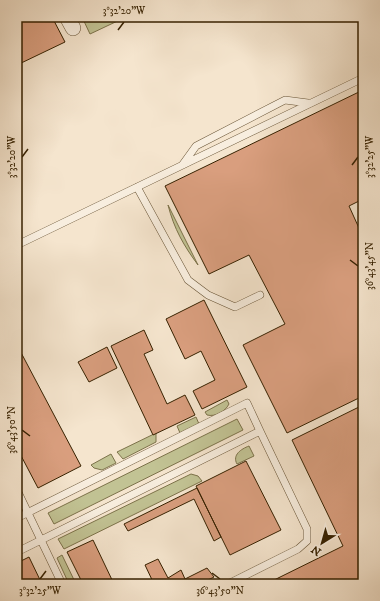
<svg xmlns="http://www.w3.org/2000/svg" width="380" height="601" viewBox="0 0 380 601" font-family="'IM FELL DW Pica',serif">
<style>
.green{fill:#c2c394;stroke:#7c724a}
.building{fill:#d99e7e;stroke:#362100}
.lines{fill:none;stroke-linecap:round;stroke-linejoin:round}
.lane-casing{stroke:#665234;stroke-width:8}
.street-casing{stroke:#665234;stroke-width:16}
.lane{stroke:#f8eedf;stroke-width:7}
.street{stroke:#f8eedf;stroke-width:15}
.ticks{fill:none;stroke:#362100;stroke-width:1.5}
.neatline{fill:none;stroke:#362100;stroke-width:1.5}
.ticks-label{font-size:10px;text-anchor:middle;fill:#362100}
</style>
<rect width="100%" height="100%" fill="#f5e5ce"/>
<filter id="stains"><feTurbulence type="fractalNoise" baseFrequency=".005" numOctaves="4"/><feColorMatrix values="0 0 0 0 .2 0 0 0 0 .09 0 0 0 0 .02 0 0 0 .5 -.17"/></filter>
<radialGradient id="worn" r=".72"><stop offset=".6" stop-color="#630" stop-opacity="0"/><stop offset="1" stop-color="#630" stop-opacity=".3"/></radialGradient>
<path class="green" d="M 82,17 L 126,17 L 90,34 Z
M 168,205 L 198,265 C 184,246 174,229 168,205 Z
M 227,400 L 229,404 C 225,412 215,417 207,415 L 205,412 Z
M 196,417 L 199,424 L 180,433 L 177,426 Z
M 237,419 L 243,430 L 54,524 L 48,513 Z
M 156,433 L 156,442 L 123,459 L 117,452 Z
M 249,446 L 254,456 L 237,464 C 232,455 241,449 249,446 Z
M 111,454 L 116,463 L 102,470 L 94,468 L 91,465 Z
M 191,474 L 198,476 L 202,481 L 64,549 L 58,539 Z
M 62,555 L 76,584 L 69,584 L 57,558 Z"/>
<path class="building" d="M 17,17 L 52,17 L 65,42 L 17,65 Z
M 363,90 L 363,199 L 349,206 L 363,237 L 363,396 L 287,433 L 243,345 L 285,324 L 249,255 L 209,274 L 165,186 Z
M 204,300 L 247,387 L 202,409 L 193,391 L 215,380 L 201,351 L 185,359 L 166,319 Z
M 144,330 L 153,350 L 144,354 L 167,404 L 185,395 L 195,415 L 153,435 L 111,346 Z
M 17,345 L 81,466 L 38,488 L 17,448 Z
M 107,347 L 117,368 L 89,382 L 78,362 Z
M 363,405 L 363,584 L 266,584 L 343,546 L 292,440 Z
M 246,461 L 281,530 L 230,555 L 196,486 Z
M 197,488 L 221,537 L 214,541 L 194,499 L 128,531 L 124,524 Z
M 93,540 L 114,584 L 83,584 L 67,552 Z
M 29,557 L 42,584 L 17,584 L 17,563 Z
M 158,559 L 168,578 L 181,570 L 185,579 L 207,568 L 214,577 L 200,584 L 154,584 L 145,565 Z"/>
<g class="lines">
<g class="lane-casing">
<path id="lane" d="M 183,164 L 196,146 L 285,100 L 308,103
M 137,187 L 188,280 L 208,295 L 235,307 L 260,295
M 17,245 L 363,78
M 17,490 L 62,584
M 17,518 L 247,403 L 260,431
M 17,552 L 260,431 L 307,529 L 307,541 L 298,549 L 228,584"/>
</g>
<g class="street-casing">
<path id="street" d="M 67,17 L 73,28"/>
</g>
<use href="#lane" class="lane"/>
<use href="#street" class="street"/>
</g>
<path class="ticks" d="M 118,30 L 124,22M 22,157 L 28,149M 352,165 L 358,157M 350,260 L 358,266M 22,430 L 30,436M 212,573 L 220,579M 40,579 L 46,571"/>
<rect width="380" height="601" fill="none" stroke="#f5e5ce" stroke-width="44"/>
<g transform="translate(322 543) rotate(217)" stroke="#f8eedf" stroke-width="3" paint-order="stroke">
<path d="M0-3L7 15L0 10L-7 15Z" fill="#362100"/>
<text y="-6" font-size="11" font-weight="bold" text-anchor="middle" fill="#362100">N</text>
</g>
<rect x="22" y="22" width="336" height="557" class="neatline"/>
<g class="ticks-label">
<text x="124" y="14">3°32'20"W</text>
<text transform="translate(369 157) rotate(-90)" y="4">3°32'25"W</text>
<text transform="translate(11 157) rotate(-90)" y="4">3°32'20"W</text>
<text transform="translate(369 266) rotate(-90)" y="4">36°43'45"N</text>
<text transform="translate(11 430) rotate(-90)" y="4">36°43'50"N</text>
<text x="40" y="594">3°32'25"W</text>
<text x="220" y="594">36°43'50"N</text>
</g>
<rect width="100%" height="100%" filter="url(#stains)"/>
<rect width="100%" height="100%" fill="url(#worn)"/>
</svg>
